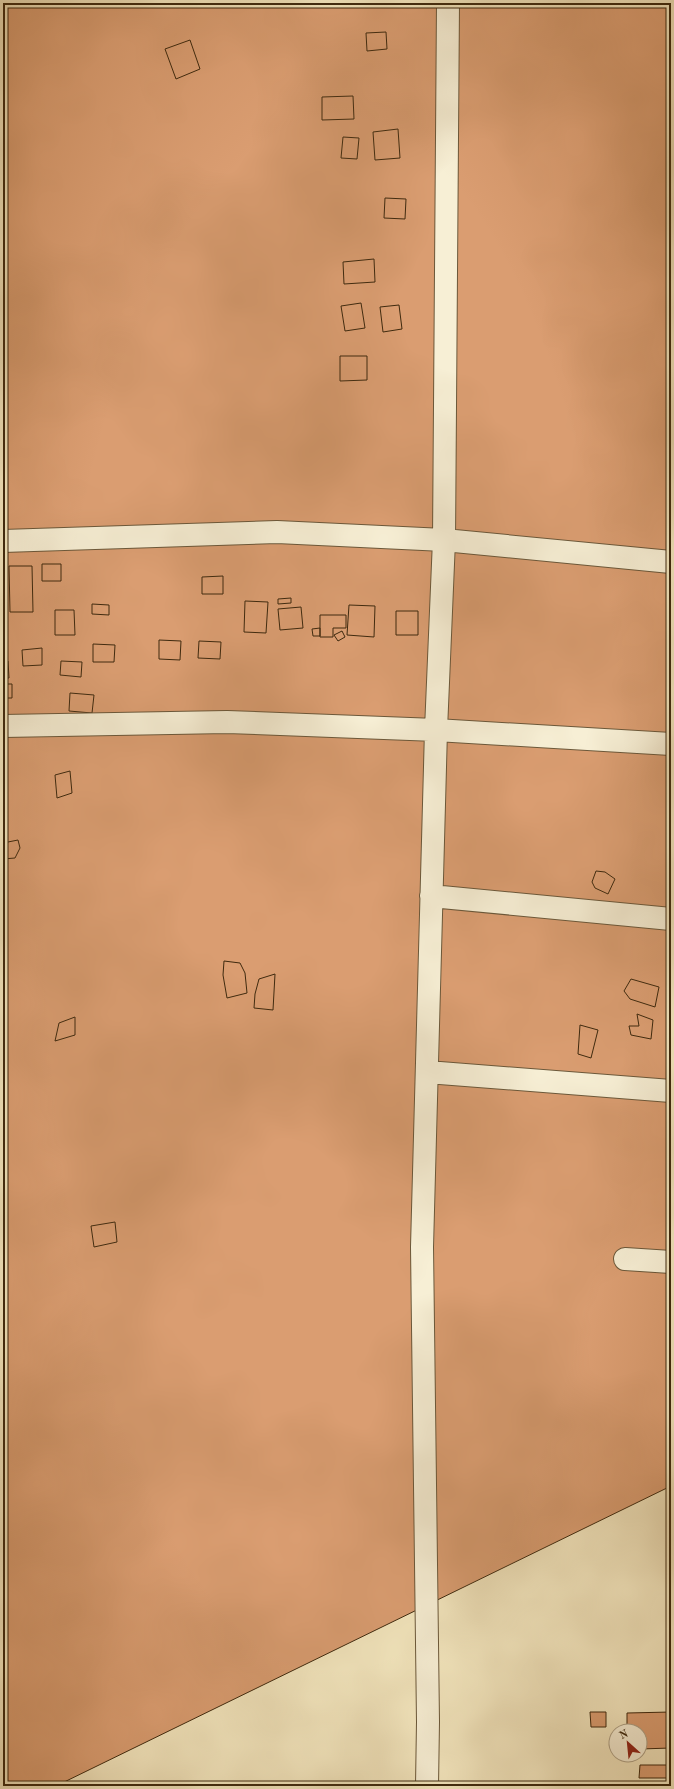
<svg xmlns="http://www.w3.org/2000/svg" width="674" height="1789" viewBox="0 0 674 1789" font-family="'Old Standard TT',serif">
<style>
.building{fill:#da9d71;stroke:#3e290e}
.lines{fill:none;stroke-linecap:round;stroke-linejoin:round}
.street-casing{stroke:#6b583a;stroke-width:24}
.street{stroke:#f7efd5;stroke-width:22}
</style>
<rect width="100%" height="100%" fill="#f3e6be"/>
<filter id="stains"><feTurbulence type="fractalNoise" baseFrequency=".005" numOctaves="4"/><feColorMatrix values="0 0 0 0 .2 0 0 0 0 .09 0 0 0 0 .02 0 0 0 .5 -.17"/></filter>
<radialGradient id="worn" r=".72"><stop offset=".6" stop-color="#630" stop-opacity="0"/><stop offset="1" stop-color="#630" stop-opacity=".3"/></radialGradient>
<path class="building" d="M 3,3 L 671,3 L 671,1486 L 56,1786 L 3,1786 Z
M 386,32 L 387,49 L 367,51 L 366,33 Z
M 190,40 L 200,69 L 176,79 L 165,49 Z
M 353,96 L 354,119 L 322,120 L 322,97 Z
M 398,129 L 400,158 L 375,160 L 373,132 Z
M 343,137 L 359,138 L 357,159 L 341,158 Z
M 385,198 L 406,199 L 405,219 L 384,218 Z
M 374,259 L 375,282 L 344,284 L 343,262 Z
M 361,303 L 365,328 L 345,331 L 341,306 Z
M 399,305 L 402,329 L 383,332 L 380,307 Z
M 340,356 L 367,356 L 367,380 L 340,381 Z
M 42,564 L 61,564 L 61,581 L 42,581 Z
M 9,566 L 32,566 L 33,612 L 10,612 Z
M 223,576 L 223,594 L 202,594 L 202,577 Z
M 291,598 L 291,603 L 278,604 L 278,599 Z
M 245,601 L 268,602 L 266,633 L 244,632 Z
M 92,604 L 109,605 L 109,615 L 92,614 Z
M 349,605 L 375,606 L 374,637 L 347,635 Z
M 301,607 L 303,628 L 280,630 L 278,609 Z
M 55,610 L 74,610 L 75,635 L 55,635 Z
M 396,611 L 418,611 L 418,635 L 396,635 Z
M 320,615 L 346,615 L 346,628 L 333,628 L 333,637 L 320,637 Z
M 320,628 L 320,636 L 313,636 L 312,629 Z
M 342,631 L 345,637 L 338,641 L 334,635 Z
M 159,640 L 181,641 L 180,660 L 159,659 Z
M 199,641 L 221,642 L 220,659 L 198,658 Z
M 93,644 L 115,645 L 114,662 L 93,662 Z
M 42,648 L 42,665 L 23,666 L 22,650 Z
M 3,661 L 8,661 L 9,678 L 3,678 Z
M 61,661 L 82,662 L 81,677 L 60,675 Z
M 3,684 L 12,684 L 12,698 L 3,698 Z
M 70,693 L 94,695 L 92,713 L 69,711 Z
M 70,771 L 72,793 L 57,798 L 55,775 Z
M 18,840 L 20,848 L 15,858 L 3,859 L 3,843 Z
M 596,871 L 605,872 L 615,879 L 608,894 L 595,888 L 592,882 Z
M 224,961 L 240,963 L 245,973 L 247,993 L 227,998 L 223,975 Z
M 275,974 L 273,1010 L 254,1008 L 255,994 L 259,979 Z
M 631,979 L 659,987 L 655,1007 L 630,999 L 624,991 Z
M 637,1014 L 653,1020 L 651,1039 L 631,1035 L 629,1026 L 639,1026 Z
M 75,1017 L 75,1035 L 55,1041 L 59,1023 Z
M 580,1025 L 598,1030 L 591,1058 L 578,1054 Z
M 115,1222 L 117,1242 L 94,1247 L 91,1226 Z
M 590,1712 L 606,1712 L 606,1727 L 591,1727 Z
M 671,1712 L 671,1748 L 640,1749 L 640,1731 L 627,1731 L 627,1713 Z
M 640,1765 L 668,1765 L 668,1778 L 639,1778 Z"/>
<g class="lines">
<g class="street-casing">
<path id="street" d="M 3,541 L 277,532 L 444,540 L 671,562
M 3,726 L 227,722 L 436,730 L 671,744
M 431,896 L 671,919
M 427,1072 L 671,1091
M 625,1259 L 671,1262
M 427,1786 L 428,1722 L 422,1247 L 436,730 L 444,540 L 448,3"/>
</g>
<use href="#street" class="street"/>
</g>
<rect width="674" height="1789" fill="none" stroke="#f3e6be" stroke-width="16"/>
<rect x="4" y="4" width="666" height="1781" fill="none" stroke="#3e290e" stroke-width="2"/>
<rect x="8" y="8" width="658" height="1773" fill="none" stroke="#3e290e"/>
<g transform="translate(628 1743) rotate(333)"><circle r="19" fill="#f7efd5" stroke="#ada085"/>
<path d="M0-3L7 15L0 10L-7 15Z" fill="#8f2418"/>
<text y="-6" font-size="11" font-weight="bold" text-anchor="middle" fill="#3e290e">N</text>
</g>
<rect width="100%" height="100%" filter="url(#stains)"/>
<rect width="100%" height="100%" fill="url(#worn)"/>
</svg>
